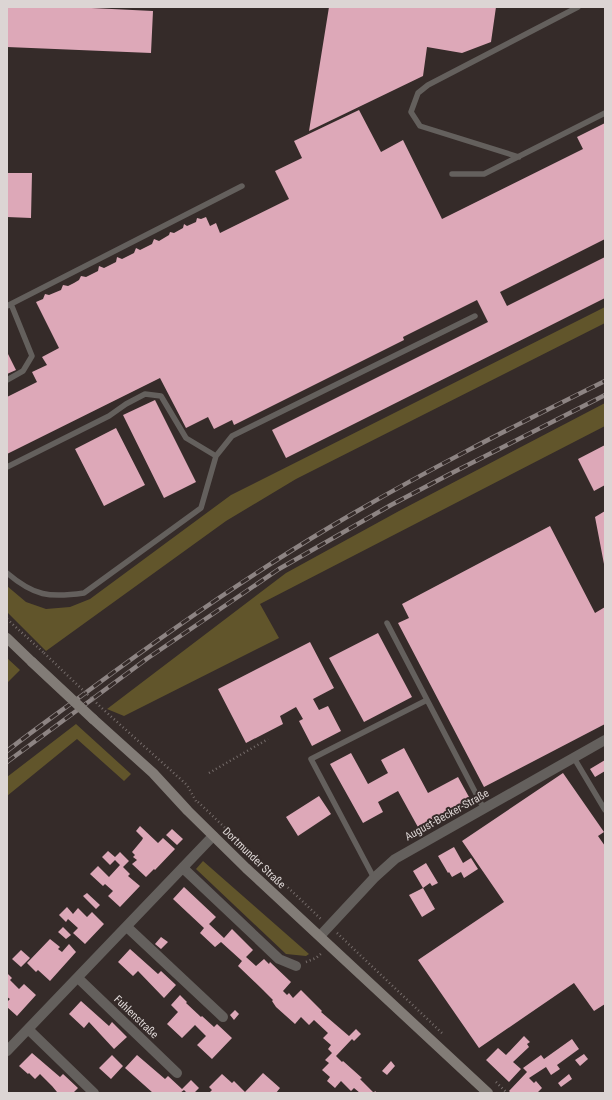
<svg xmlns="http://www.w3.org/2000/svg" width="612" height="1100" viewBox="0 0 612 1100" font-family="'Roboto Condensed',sans-serif">
<style>
.green{fill:#61552b}
.building{fill:#dda8b8}
.lines{fill:none;stroke-linecap:round;stroke-linejoin:round}
.path{stroke:#776e6c;stroke-width:2.5;stroke-dasharray:1 3;stroke-linecap:butt}
.lane{stroke:#64605d;stroke-width:5.5}
.street{stroke:#64605d;stroke-width:10}
.secondary{stroke:#827c77;stroke-width:10}
.rail-casing{stroke:#8d8483;stroke-width:4.5}
.rail{stroke:#352b29;stroke-width:3;stroke-dasharray:9;stroke-linecap:butt}
.path-bridge{stroke:#776e6c;stroke-width:2.5;stroke-dasharray:1 3;stroke-linecap:butt}
.secondary-bridge{stroke:#827c77;stroke-width:10}
.labels{text-anchor:middle;dominant-baseline:central;stroke-width:4;stroke-linejoin:round;paint-order:stroke}
.street-label{font-size:11px;fill:#dcd5d4;stroke:#352b29}
</style>
<rect width="100%" height="100%" fill="#352b29"/>
<path class="green" d="M 605,307 L 605,323 L 296,479 L 226,521 L 46,651 L 7,612 L 7,586 L 26,602 L 46,609 L 70,607 L 90,599 L 231,495 Z
M 605,403 L 605,426 L 260,604 L 279,638 L 124,716 L 107,709 L 286,573 L 399,511 Z
M 7,658 L 20,670 L 7,683 Z
M 76,724 L 131,774 L 124,781 L 77,739 L 7,796 L 7,777 Z
M 203,861 L 309,954 L 306,956 L 286,954 L 196,869 Z"/>
<path class="building" d="M 7,7 L 71,7 L 153,11 L 151,53 L 7,47 Z
M 329,7 L 496,7 L 491,42 L 462,53 L 427,47 L 423,76 L 309,131 Z
M 359,110 L 381,152 L 403,140 L 442,219 L 583,149 L 577,137 L 605,123 L 605,239 L 500,292 L 507,306 L 605,257 L 605,298 L 286,458 L 272,430 L 488,322 L 477,300 L 403,337 L 404,340 L 234,425 L 232,420 L 214,429 L 208,417 L 186,428 L 160,378 L 7,454 L 7,397 L 37,382 L 32,372 L 47,365 L 42,357 L 59,348 L 36,302 L 43,299 L 45,294 L 49,295 L 61,290 L 63,285 L 68,286 L 74,283 L 79,280 L 81,276 L 86,277 L 98,271 L 99,266 L 104,268 L 116,262 L 117,257 L 122,259 L 134,253 L 136,248 L 140,250 L 152,244 L 154,239 L 159,241 L 169,235 L 170,232 L 174,233 L 183,228 L 184,224 L 187,226 L 196,222 L 197,218 L 201,219 L 206,217 L 210,226 L 216,223 L 220,233 L 289,199 L 275,171 L 302,158 L 294,141 Z
M 7,173 L 32,173 L 31,218 L 7,217 Z
M 7,352 L 16,370 L 7,374 Z
M 155,400 L 196,482 L 164,498 L 123,415 Z
M 116,428 L 145,485 L 104,506 L 75,449 Z
M 605,445 L 605,485 L 594,491 L 578,459 Z
M 605,511 L 605,564 L 604,564 L 595,517 Z
M 550,526 L 595,613 L 605,607 L 605,724 L 484,787 L 398,623 L 409,618 L 402,604 Z
M 378,633 L 412,697 L 364,722 L 329,658 Z
M 310,642 L 334,688 L 313,699 L 319,710 L 328,706 L 341,731 L 312,746 L 299,721 L 303,719 L 296,707 L 280,716 L 283,724 L 246,743 L 218,689 Z
M 404,748 L 428,793 L 458,777 L 469,797 L 466,803 L 419,829 L 398,791 L 378,802 L 383,812 L 363,823 L 330,764 L 351,753 L 368,784 L 388,773 L 381,760 Z
M 605,760 L 605,771 L 595,777 L 590,769 Z
M 563,773 L 604,832 L 598,836 L 605,846 L 605,1004 L 594,1011 L 574,983 L 479,1048 L 418,960 L 504,902 L 462,841 Z
M 319,796 L 331,814 L 298,836 L 286,817 Z
M 140,826 L 158,843 L 163,838 L 175,849 L 155,870 L 154,869 L 146,877 L 132,864 L 137,860 L 133,857 L 135,855 L 132,852 L 142,840 L 143,838 L 136,831 Z
M 172,829 L 183,839 L 177,845 L 166,835 Z
M 454,847 L 463,863 L 471,858 L 478,869 L 464,878 L 461,872 L 452,877 L 449,872 L 448,873 L 438,856 Z
M 108,851 L 115,857 L 120,852 L 129,861 L 123,867 L 130,874 L 128,876 L 140,886 L 120,907 L 108,896 L 113,891 L 105,884 L 103,886 L 90,874 L 98,866 L 109,877 L 120,865 L 115,860 L 110,865 L 102,857 Z
M 426,863 L 438,883 L 432,886 L 430,883 L 423,888 L 413,871 Z
M 184,887 L 216,917 L 209,924 L 224,938 L 232,929 L 253,950 L 246,957 L 256,966 L 264,959 L 269,964 L 270,962 L 291,982 L 283,991 L 287,995 L 289,993 L 293,998 L 301,990 L 322,1011 L 321,1012 L 349,1036 L 356,1029 L 361,1034 L 354,1041 L 352,1039 L 336,1056 L 342,1062 L 343,1061 L 362,1078 L 360,1079 L 374,1093 L 375,1091 L 377,1093 L 360,1093 L 354,1088 L 351,1091 L 341,1081 L 335,1088 L 327,1081 L 330,1077 L 322,1070 L 329,1063 L 325,1060 L 332,1053 L 328,1049 L 331,1045 L 323,1038 L 328,1033 L 314,1020 L 309,1025 L 301,1017 L 295,1024 L 276,1007 L 272,1001 L 273,1000 L 263,990 L 238,966 L 242,961 L 221,942 L 215,947 L 200,933 L 204,928 L 173,899 Z
M 423,888 L 435,909 L 422,917 L 409,895 Z
M 87,893 L 100,905 L 96,909 L 83,896 Z
M 67,907 L 73,914 L 78,908 L 87,917 L 92,912 L 104,924 L 85,944 L 73,933 L 78,928 L 68,919 L 66,922 L 59,915 Z
M 63,927 L 71,935 L 66,939 L 58,932 Z
M 161,937 L 168,942 L 161,949 L 155,944 Z
M 50,939 L 60,947 L 58,949 L 62,952 L 69,944 L 76,952 L 50,981 L 38,970 L 36,972 L 27,963 Z
M 130,949 L 158,974 L 161,971 L 176,985 L 164,998 L 138,971 L 133,976 L 118,962 Z
M 21,950 L 30,958 L 21,967 L 12,959 Z
M 7,973 L 12,978 L 10,980 L 19,989 L 24,984 L 36,995 L 17,1016 L 7,1007 L 7,1002 L 10,999 L 7,997 Z
M 180,995 L 187,1002 L 186,1003 L 201,1017 L 202,1016 L 214,1027 L 217,1024 L 232,1038 L 212,1059 L 197,1045 L 206,1036 L 195,1025 L 182,1038 L 167,1024 L 178,1012 L 171,1005 Z
M 81,1001 L 109,1026 L 112,1022 L 127,1037 L 114,1049 L 89,1022 L 84,1028 L 69,1014 Z
M 235,1010 L 239,1014 L 234,1020 L 230,1015 Z
M 524,1036 L 530,1042 L 527,1044 L 529,1047 L 513,1062 L 521,1069 L 509,1082 L 486,1060 L 498,1048 L 506,1055 Z
M 572,1039 L 579,1049 L 557,1065 L 560,1069 L 551,1075 L 546,1067 L 529,1078 L 534,1083 L 536,1081 L 542,1088 L 537,1093 L 511,1093 L 509,1091 L 527,1072 L 523,1068 L 541,1055 L 544,1059 Z
M 32,1053 L 60,1077 L 63,1074 L 78,1088 L 73,1093 L 57,1093 L 57,1092 L 52,1086 L 40,1074 L 35,1079 L 29,1073 L 28,1074 L 19,1066 Z
M 584,1054 L 588,1059 L 580,1066 L 575,1060 Z
M 112,1055 L 123,1066 L 111,1079 L 99,1068 Z
M 137,1055 L 165,1079 L 168,1076 L 182,1089 L 191,1080 L 199,1088 L 194,1093 L 187,1093 L 184,1090 L 180,1093 L 153,1093 L 125,1068 Z
M 391,1061 L 395,1066 L 387,1075 L 382,1071 Z
M 263,1073 L 280,1088 L 276,1093 L 209,1093 L 212,1090 L 209,1087 L 222,1074 L 232,1083 L 234,1081 L 245,1092 Z
M 569,1074 L 572,1079 L 561,1087 L 558,1083 Z"/>
<g class="lines">
<path class="path" d="M 7,619 L 44,653
M 105,711 L 187,785 L 197,803
M 209,773 L 268,739
M 198,802 L 321,919
M 337,933 L 442,1033
M 306,962 L 316,958 L 322,953
M 496,1082 L 507,1093"/>
<path class="lane" d="M 519,157 L 420,126 L 411,112 L 418,93 L 428,85 L 578,7
M 452,174 L 484,174 L 605,113
M 7,306 L 242,186
M 7,380 L 23,371 L 32,356 L 11,304
M 7,467 L 109,416 L 126,404 L 145,394 L 161,396 L 186,438 L 216,456
M 7,573 C 34,596 49,598 84,593 L 201,508 L 216,456 L 232,436 L 475,316
M 387,623 L 484,809
M 574,758 L 605,810
M 374,878 L 311,759 L 427,700"/>
<path class="street" d="M 183,868 L 279,959 L 296,966
M 127,927 L 223,1017
M 320,936 L 374,878 L 395,859 L 605,740
M 78,978 L 177,1073
M 29,1030 L 94,1093
M 7,1051 L 213,836"/>
<path class="secondary" d="M 7,638 L 32,662
M 93,719 L 153,773 L 188,811 L 246,868 L 488,1093"/>
<g class="rail-casing">
<path id="rail" d="M 7,751 C 35,729 64,709 92,688 C 169,631 248,576 330,527 C 419,474 512,427 605,381
M 7,762 L 148,658 L 279,569 L 391,505 L 448,475 L 605,395"/>
</g>
<use href="#rail" class="rail"/>
<path class="path-bridge" d="M 44,653 L 105,711"/>
<path class="secondary-bridge" d="M 32,662 L 93,719"/>
</g>
<g class="labels">
<g class="street-label">
<text transform="translate(447 815) rotate(-29)">August-Becker-Straße</text>
<text transform="translate(254 858) rotate(44)">Dortmunder Straße</text>
<text transform="translate(136 1017) rotate(44)">Fuhlenstraße</text>
</g>
</g>
<rect width="612" height="1100" fill="none" stroke="#dcd5d4" stroke-width="16"/>
</svg>
